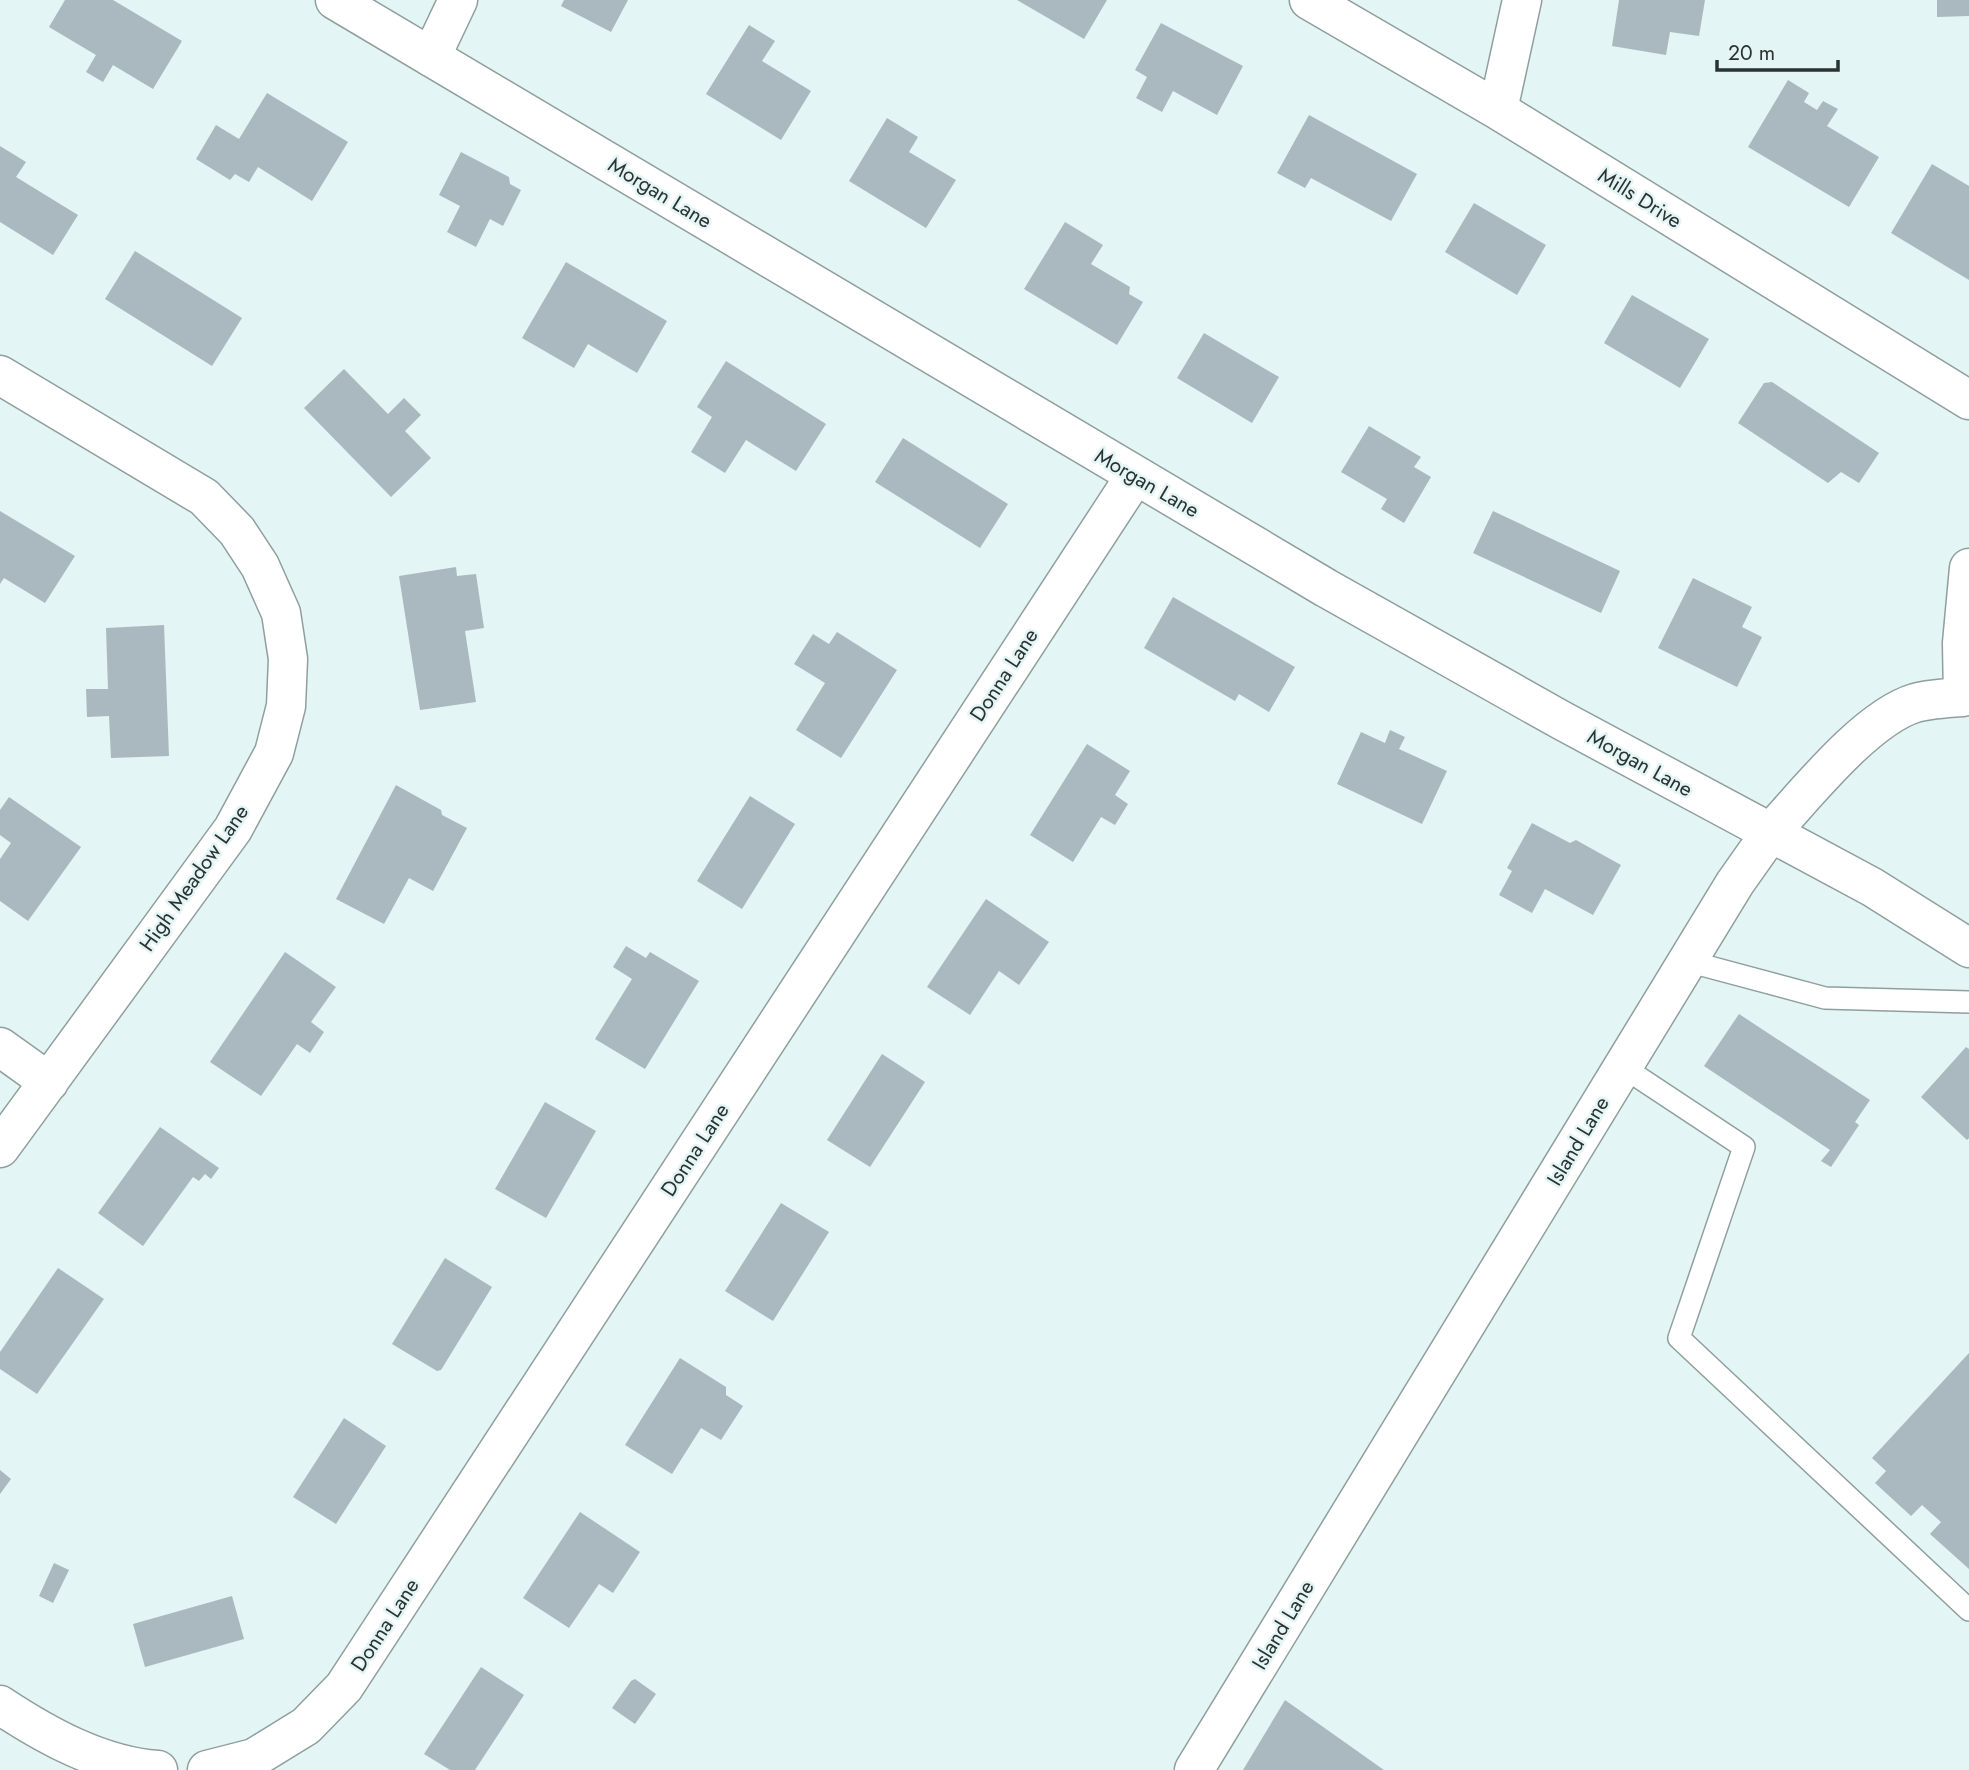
<svg xmlns="http://www.w3.org/2000/svg" width="1969" height="1770" viewBox="0 0 1969 1770" font-family="Jost,sans-serif">
<style>
.building{fill:#aab9c0}
.lines{fill:none;stroke-linecap:round;stroke-linejoin:round}
.service-casing{stroke:#8f9f9e;stroke-width:24}
.minor-casing{stroke:#8f9f9e;stroke-width:41}
.tertiary-casing{stroke:#8f9f9e;stroke-width:41}
.service{stroke:#fff;stroke-width:21}
.minor{stroke:#fff;stroke-width:38}
.tertiary{stroke:#fff;stroke-width:38}
.labels{text-anchor:middle;dominant-baseline:central;stroke-width:5;stroke-linejoin:round;paint-order:stroke}
.street-label{font-size:21px;fill:#2b3232;stroke:#e3f5f4}
</style>
<rect width="100%" height="100%" fill="#e3f5f4"/>
<path class="building" d="M 65,0 L 113,0 L 182,41 L 153,89 L 113,65 L 103,82 L 86,72 L 96,55 L 49,27 Z
M 564,0 L 628,0 L 611,32 L 561,6 Z
M 1017,0 L 1107,0 L 1084,39 Z
M 1619,0 L 1705,0 L 1699,36 L 1670,32 L 1666,55 L 1612,46 Z
M 1937,0 L 1969,0 L 1969,16 L 1937,17 Z
M 1161,23 L 1243,66 L 1217,115 L 1173,91 L 1162,112 L 1136,98 L 1147,77 L 1135,70 Z
M 749,25 L 775,41 L 762,61 L 811,91 L 781,140 L 706,94 Z
M 1788,80 L 1809,93 L 1804,102 L 1817,110 L 1823,101 L 1838,109 L 1827,126 L 1879,157 L 1849,207 L 1748,147 Z
M 267,93 L 348,142 L 312,201 L 258,167 L 249,182 L 235,174 L 230,180 L 196,159 L 216,125 L 239,139 Z
M 1309,115 L 1417,174 L 1391,221 L 1311,178 L 1305,188 L 1277,173 Z
M 887,118 L 918,137 L 909,152 L 956,180 L 926,228 L 849,181 Z
M 0,146 L 26,162 L 16,177 L 78,215 L 53,255 L 0,222 Z
M 461,152 L 509,177 L 510,184 L 521,190 L 503,226 L 490,219 L 476,247 L 447,232 L 460,206 L 439,195 Z
M 1932,164 L 1969,186 L 1969,280 L 1891,233 Z
M 1474,203 L 1546,245 L 1517,295 L 1445,252 Z
M 1065,222 L 1103,245 L 1091,264 L 1130,287 L 1129,294 L 1143,302 L 1117,345 L 1024,289 Z
M 135,251 L 242,318 L 212,366 L 105,299 Z
M 566,262 L 667,321 L 637,373 L 588,344 L 574,368 L 522,338 Z
M 1632,295 L 1709,339 L 1680,388 L 1604,343 Z
M 1204,333 L 1279,377 L 1252,423 L 1177,378 Z
M 726,361 L 826,424 L 796,471 L 746,440 L 725,473 L 691,452 L 712,417 L 697,407 Z
M 344,369 L 388,414 L 404,398 L 421,415 L 405,431 L 431,458 L 391,497 L 304,408 Z
M 1772,382 L 1879,453 L 1859,483 L 1841,472 L 1828,483 L 1738,423 L 1764,383 Z
M 1369,426 L 1421,457 L 1414,467 L 1431,477 L 1404,523 L 1381,509 L 1387,499 L 1341,472 Z
M 903,438 L 1008,504 L 980,548 L 875,482 Z
M 0,511 L 75,556 L 45,603 L 4,578 L 0,584 Z
M 1493,511 L 1620,571 L 1601,613 L 1473,553 Z
M 456,567 L 457,576 L 476,574 L 484,628 L 465,631 L 476,702 L 420,710 L 399,576 Z
M 1693,578 L 1752,607 L 1742,627 L 1762,637 L 1737,687 L 1658,648 Z
M 1173,597 L 1295,667 L 1269,712 L 1239,694 L 1235,701 L 1144,648 Z
M 164,625 L 169,756 L 111,758 L 109,716 L 87,717 L 86,689 L 108,689 L 106,628 Z
M 837,632 L 897,670 L 841,758 L 796,730 L 825,683 L 794,664 L 813,634 L 829,644 Z
M 1390,730 L 1405,737 L 1399,749 L 1447,771 L 1422,824 L 1337,784 L 1361,732 L 1385,743 Z
M 1087,744 L 1130,771 L 1115,795 L 1128,804 L 1115,825 L 1101,817 L 1073,862 L 1030,835 Z
M 396,785 L 441,810 L 442,815 L 467,828 L 433,891 L 409,878 L 384,924 L 336,899 Z
M 750,796 L 795,824 L 742,909 L 697,881 Z
M 9,797 L 81,847 L 28,921 L 0,901 L 0,859 L 11,843 L 0,835 L 0,810 Z
M 1532,823 L 1570,843 L 1576,840 L 1621,865 L 1593,915 L 1545,889 L 1532,913 L 1499,895 L 1512,871 L 1507,868 Z
M 986,899 L 1049,942 L 1019,985 L 999,971 L 970,1015 L 927,987 Z
M 626,946 L 646,958 L 650,952 L 699,981 L 645,1069 L 595,1039 L 632,979 L 613,967 Z
M 285,952 L 336,987 L 311,1022 L 324,1032 L 310,1053 L 297,1044 L 261,1096 L 210,1062 Z
M 1739,1014 L 1870,1100 L 1855,1122 L 1859,1125 L 1831,1167 L 1821,1161 L 1830,1150 L 1704,1066 Z
M 1966,1047 L 1969,1049 L 1969,1138 L 1967,1140 L 1921,1097 Z
M 882,1054 L 925,1082 L 870,1167 L 827,1140 Z
M 545,1102 L 596,1131 L 546,1218 L 495,1189 Z
M 160,1127 L 219,1168 L 211,1179 L 205,1174 L 199,1181 L 193,1177 L 143,1246 L 98,1213 Z
M 781,1203 L 829,1232 L 773,1321 L 725,1291 Z
M 445,1258 L 492,1287 L 441,1370 L 437,1371 L 392,1344 Z
M 58,1268 L 104,1299 L 37,1394 L 0,1369 L 0,1352 Z
M 1969,1353 L 1969,1569 L 1930,1534 L 1941,1522 L 1922,1505 L 1911,1516 L 1875,1483 L 1886,1471 L 1872,1458 Z
M 680,1358 L 726,1387 L 726,1395 L 743,1406 L 721,1440 L 701,1428 L 672,1474 L 625,1445 Z
M 344,1418 L 386,1446 L 336,1524 L 293,1497 Z
M 0,1470 L 11,1479 L 0,1494 Z
M 580,1512 L 640,1552 L 613,1593 L 599,1584 L 569,1628 L 523,1598 Z
M 54,1563 L 69,1570 L 53,1603 L 39,1596 Z
M 232,1596 L 244,1639 L 145,1667 L 133,1624 Z
M 481,1667 L 524,1695 L 475,1770 L 450,1770 L 424,1754 Z
M 635,1679 L 656,1694 L 635,1724 L 612,1708 L 631,1681 Z
M 1285,1700 L 1384,1770 L 1243,1770 Z"/>
<g class="lines">
<g class="service-casing">
<path id="service" d="M 1687,961 L 1825,998 L 1969,1002
M 1623,1067 L 1744,1147 L 1679,1338 L 1969,1610"/>
</g>
<g class="minor-casing">
<path id="minor" d="M 1309,0 L 1498,110 L 1969,400
M 431,57 L 458,0
M 1498,110 L 1522,0
M 0,375 L 204,497 L 237,531 L 260,566 L 281,613 L 288,659 L 286,706 L 274,753 L 233,829 L 0,1148
M 1771,832 C 1806,794 1866,718 1915,703 C 1930,699 1947,698 1963,697 L 1962,643 L 1969,568
M 0,1047 L 49,1082
M 0,1705 C 47,1736 101,1766 158,1770
M 207,1770 L 254,1758 L 306,1726 L 344,1687 L 1135,476"/>
</g>
<g class="tertiary-casing">
<path id="tertiary" d="M 335,0 L 1326,588 L 1561,720 L 1872,887 L 1969,948
M 1194,1770 L 1735,883 L 1771,832"/>
</g>
<use href="#service" class="service"/>
<use href="#minor" class="minor"/>
<use href="#tertiary" class="tertiary"/>
</g>
<g class="labels">
<g class="street-label">
<text transform="translate(660 193) rotate(31)">Morgan Lane</text>
<text transform="translate(1640 198) rotate(32)">Mills Drive</text>
<text transform="translate(1147 483) rotate(30)">Morgan Lane</text>
<text transform="translate(1004 675) rotate(-57)">Donna Lane</text>
<text transform="translate(1640 763) rotate(29)">Morgan Lane</text>
<text transform="translate(194 878) rotate(-55)">High Meadow Lane</text>
<text transform="translate(1578 1141) rotate(-59)">Island Lane</text>
<text transform="translate(695 1150) rotate(-57)">Donna Lane</text>
<text transform="translate(385 1625) rotate(-57)">Donna Lane</text>
<text transform="translate(1283 1625) rotate(-59)">Island Lane</text>
</g>
</g>
<path d="M1717 60v10h121v-10" fill="none" stroke="#2b3232" stroke-width="3.5"/>
<text x="1728" y="60" font-size="21" fill="#2b3232" stroke="#e3f5f4" stroke-width="5" paint-order="stroke">20 m</text>
</svg>
